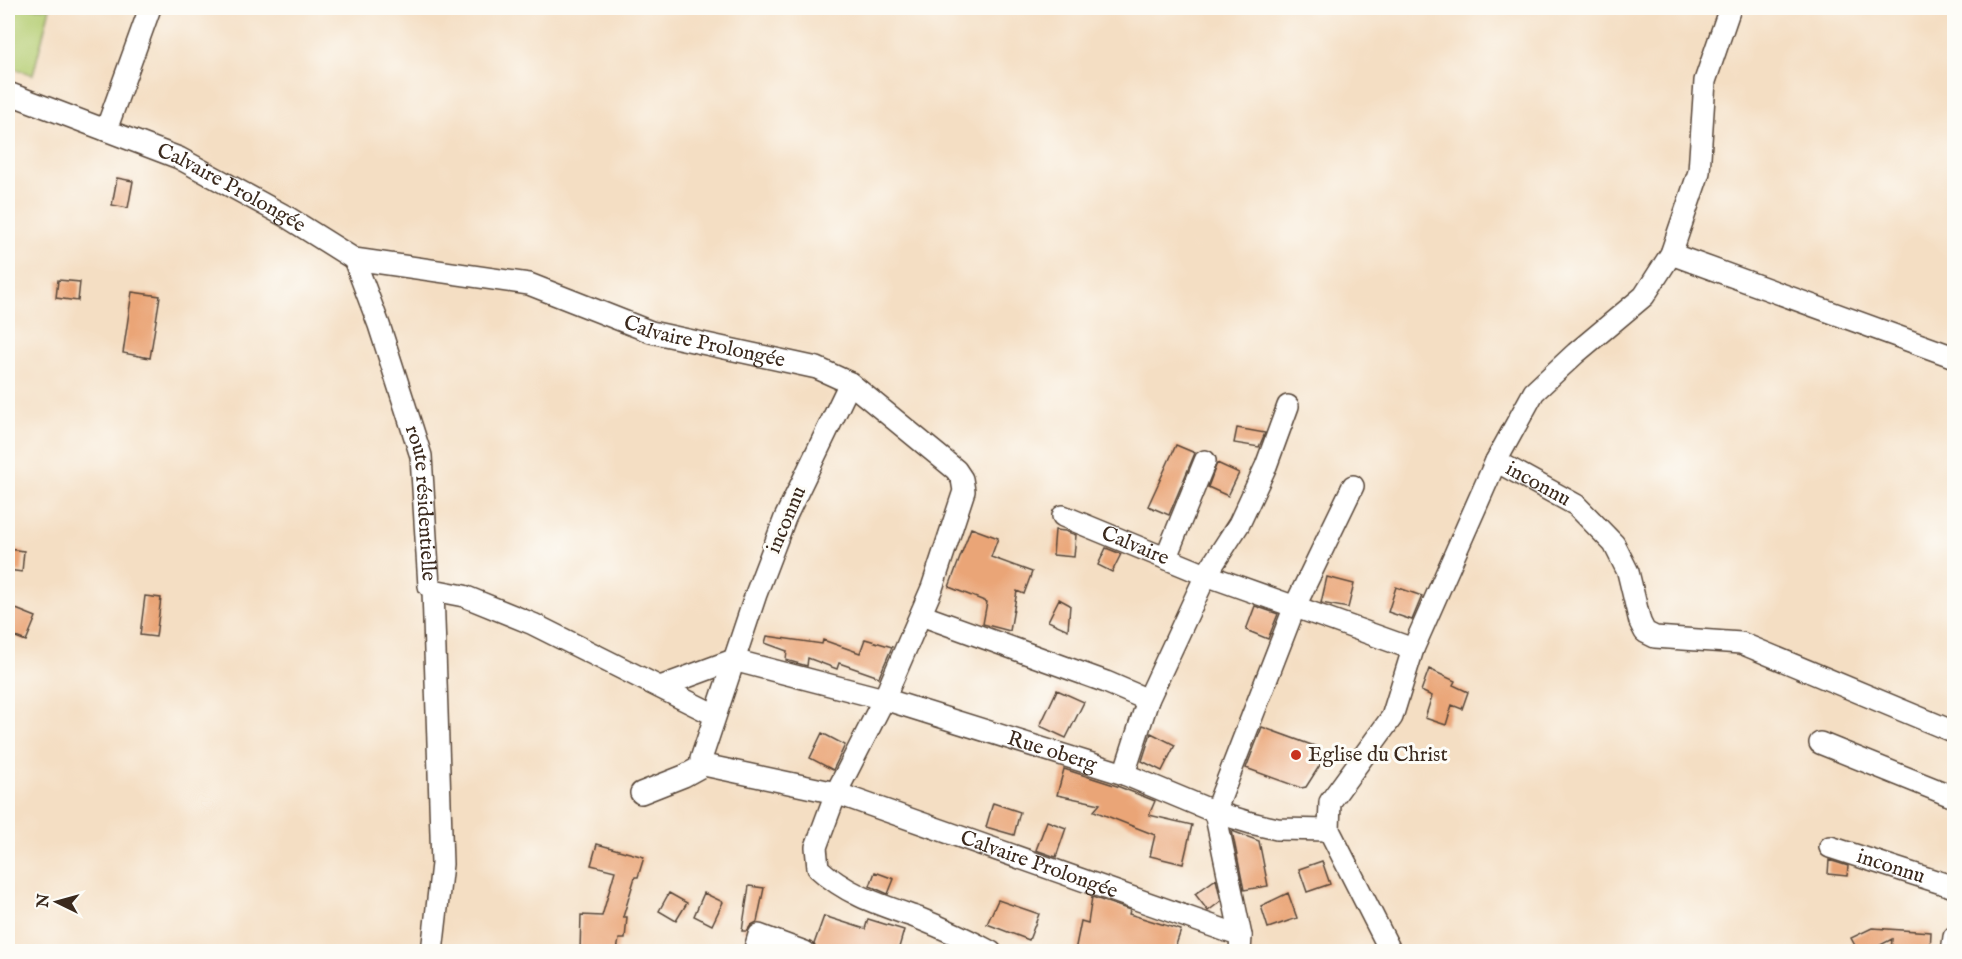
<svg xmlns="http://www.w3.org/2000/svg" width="1962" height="959" viewBox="0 0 1962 959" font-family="'IM FELL English',serif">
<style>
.green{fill:#b6ce74;stroke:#787c49;stroke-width:1.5}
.building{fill:#eaa577}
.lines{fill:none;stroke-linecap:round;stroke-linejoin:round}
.minor-casing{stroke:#574537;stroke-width:24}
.minor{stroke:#fff;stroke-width:21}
.poi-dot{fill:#c8321e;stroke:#fdfcf7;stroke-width:2}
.labels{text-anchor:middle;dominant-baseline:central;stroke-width:6;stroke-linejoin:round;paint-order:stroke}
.street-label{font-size:21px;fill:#3b2a1e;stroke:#fdfcf7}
.poi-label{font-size:21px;fill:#3b2a1e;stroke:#fdfcf7;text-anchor:start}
</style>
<rect width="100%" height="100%" fill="#fdfcf7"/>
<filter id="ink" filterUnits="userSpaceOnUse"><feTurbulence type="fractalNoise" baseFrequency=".0167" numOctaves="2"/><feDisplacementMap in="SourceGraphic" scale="12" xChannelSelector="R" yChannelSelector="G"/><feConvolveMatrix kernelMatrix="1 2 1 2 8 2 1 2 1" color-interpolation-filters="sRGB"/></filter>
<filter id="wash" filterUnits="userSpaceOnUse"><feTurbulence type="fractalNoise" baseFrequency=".008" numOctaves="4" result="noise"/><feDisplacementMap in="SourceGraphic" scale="24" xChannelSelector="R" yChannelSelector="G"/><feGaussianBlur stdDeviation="1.35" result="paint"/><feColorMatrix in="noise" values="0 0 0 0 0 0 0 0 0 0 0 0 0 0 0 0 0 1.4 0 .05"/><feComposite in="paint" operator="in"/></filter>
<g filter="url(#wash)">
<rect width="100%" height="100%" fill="#f4dec3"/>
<path class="green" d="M 8,8 L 50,8 L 33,75 L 8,66 Z"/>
<g id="blocks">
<path class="building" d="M 117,178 L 133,181 L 128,208 L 112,205 Z
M 58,280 L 80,282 L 78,301 L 56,298 Z
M 132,292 L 160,296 L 150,358 L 123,353 Z
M 1237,428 L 1265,433 L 1259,447 L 1234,443 Z
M 1176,445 L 1195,453 L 1169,515 L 1148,506 Z
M 1217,463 L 1239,473 L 1228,496 L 1208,487 Z
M 971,528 L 998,538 L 991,557 L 1032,572 L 1024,594 L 1017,591 L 1010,631 L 983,624 L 987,602 L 949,587 Z
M 1055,530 L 1065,531 L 1076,535 L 1074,557 L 1053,555 Z
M 1106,548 L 1121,554 L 1112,572 L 1098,565 Z
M 8,549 L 24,551 L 22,572 L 8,570 Z
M 1327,577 L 1354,584 L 1348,608 L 1321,603 Z
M 1396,587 L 1422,596 L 1412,620 L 1388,612 Z
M 145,596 L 161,598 L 156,637 L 140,635 Z
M 1059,599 L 1070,605 L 1068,630 L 1048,621 Z
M 1255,606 L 1278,614 L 1268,639 L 1246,630 Z
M 11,607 L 36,617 L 26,641 L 8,634 L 8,616 Z
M 767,636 L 822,644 L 823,640 L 860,653 L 865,639 L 892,647 L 879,677 L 839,663 L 837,669 L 808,658 L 807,666 L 786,660 L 787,651 L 765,643 Z
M 1429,669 L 1455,681 L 1453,685 L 1468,692 L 1462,709 L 1452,705 L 1446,725 L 1425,718 L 1432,696 L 1421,691 Z
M 1057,690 L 1084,702 L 1066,738 L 1040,726 Z
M 1262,727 L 1317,747 L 1321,752 L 1320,765 L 1306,787 L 1301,788 L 1246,768 Z
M 822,733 L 845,745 L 833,770 L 810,758 Z
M 1151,733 L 1175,745 L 1162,771 L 1142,761 Z
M 1064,769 L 1117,786 L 1155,801 L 1149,815 L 1192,825 L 1183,864 L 1150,856 L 1155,835 L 1094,811 L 1100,804 L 1057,795 Z
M 993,803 L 1020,812 L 1014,835 L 986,827 Z
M 1047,821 L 1066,828 L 1056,857 L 1036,850 Z
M 1232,831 L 1259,841 L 1268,886 L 1244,890 Z
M 597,844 L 644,857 L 638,877 L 635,877 L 623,917 L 627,917 L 625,939 L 619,939 L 617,951 L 580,951 L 581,915 L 602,916 L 615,871 L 591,865 Z
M 1829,860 L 1848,866 L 1847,876 L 1828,874 Z
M 1322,861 L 1330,884 L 1307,892 L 1299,869 Z
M 875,872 L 894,879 L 888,894 L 870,886 Z
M 1216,879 L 1221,901 L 1208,911 L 1195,894 Z
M 749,886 L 764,888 L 757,922 L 751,925 L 747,931 L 742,931 Z
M 669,893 L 687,903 L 676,921 L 659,911 Z
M 704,893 L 723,902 L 712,925 L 694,916 Z
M 1288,893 L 1297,918 L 1268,928 L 1261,906 Z
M 1092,897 L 1130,910 L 1129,914 L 1181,930 L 1174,951 L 1075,951 L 1081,921 L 1088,923 Z
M 998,900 L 1039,914 L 1029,940 L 987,924 Z
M 824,916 L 865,929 L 868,919 L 904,930 L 898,951 L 817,951 L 814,944 Z
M 1872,928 L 1931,932 L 1930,951 L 1891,951 L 1892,939 L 1869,951 L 1858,951 L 1851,938 Z"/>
</g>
</g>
<g filter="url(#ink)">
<use href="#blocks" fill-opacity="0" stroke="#574537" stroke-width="1.5"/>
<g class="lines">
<g class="minor-casing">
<g id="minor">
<path id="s1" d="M 8,93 L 179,158 L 287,217 L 354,259 L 529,284 L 651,332 L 817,368 L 850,383 L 956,470 L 962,479 L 964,491 L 932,588 L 884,699 L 836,793 L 816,847 L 818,868 C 847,895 881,905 918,918 C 943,928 967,939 991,952"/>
<path d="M 106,130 L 150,8"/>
<path d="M 1671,254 L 1954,357"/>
<path id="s2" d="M 354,259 L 379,325 L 421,456 L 429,586 L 433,590 L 464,596 L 533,624 L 715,715"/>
<path id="s3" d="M 850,383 L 785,518 L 756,594 L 701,759 L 704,765 L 836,793 L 1241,936"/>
<path id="s4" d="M 1496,461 L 1576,505 L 1614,544 L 1628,572 L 1640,622 L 1645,632 L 1655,637 L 1741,643 L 1954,732"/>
<path id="s5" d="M 1063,516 L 1206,575 L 1413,649"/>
<path d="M 1166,557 L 1205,461"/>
<path d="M 921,615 L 1106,682 L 1148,700 L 1206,575 L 1239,524 L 1266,466 L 1288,406"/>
<path id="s6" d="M 660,687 L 733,660 L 884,699 L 1124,774 L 1215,812 L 1251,823 L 1277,829 L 1329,830"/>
<path d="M 1820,743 L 1954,797"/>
<path d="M 1124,774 L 1148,700"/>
<path d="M 641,793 L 684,776 L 704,765"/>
<path id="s7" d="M 1830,847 L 1954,887"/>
<path d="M 432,952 L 442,864 L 433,590"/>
<path d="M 754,952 L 759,935 L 805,952"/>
<path d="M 1240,952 L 1241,936 L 1215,812 L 1295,606 L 1353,486"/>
<path d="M 1391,952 L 1329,830 L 1330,802 L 1392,717 L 1413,649 L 1496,461 L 1534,392 L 1576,353 L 1644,296 L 1671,254 L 1699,172 L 1705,81 L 1730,8"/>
<path d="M 1952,952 L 1954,937"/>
</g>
</g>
<use href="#minor" class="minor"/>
</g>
</g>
<circle class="poi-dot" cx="1296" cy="755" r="6"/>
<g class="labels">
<g class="street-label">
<text stroke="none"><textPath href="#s1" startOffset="243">Calvaire Prolongée</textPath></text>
<text stroke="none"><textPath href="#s1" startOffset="747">Calvaire Prolongée</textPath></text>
<text stroke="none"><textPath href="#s4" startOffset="48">inconnu</textPath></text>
<text stroke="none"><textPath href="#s2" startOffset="255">route résidentielle</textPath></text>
<text transform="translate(787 520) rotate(-67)">inconnu</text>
<text stroke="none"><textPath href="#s5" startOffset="78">Calvaire</textPath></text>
<text stroke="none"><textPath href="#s6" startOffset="410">Rue oberg</textPath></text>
<text stroke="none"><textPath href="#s3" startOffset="762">Calvaire Prolongée</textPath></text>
<text stroke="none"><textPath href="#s7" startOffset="64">inconnu</textPath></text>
</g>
<g class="poi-label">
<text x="1308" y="755">Eglise du Christ</text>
</g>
</g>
<rect width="1962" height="959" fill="none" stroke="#fdfcf7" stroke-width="30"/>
<g transform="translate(57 902) rotate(275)" stroke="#fdfcf7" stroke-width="4.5" paint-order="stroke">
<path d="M0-4.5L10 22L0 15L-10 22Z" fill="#3b2a1e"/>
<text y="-9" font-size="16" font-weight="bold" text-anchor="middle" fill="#3b2a1e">N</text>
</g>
</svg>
